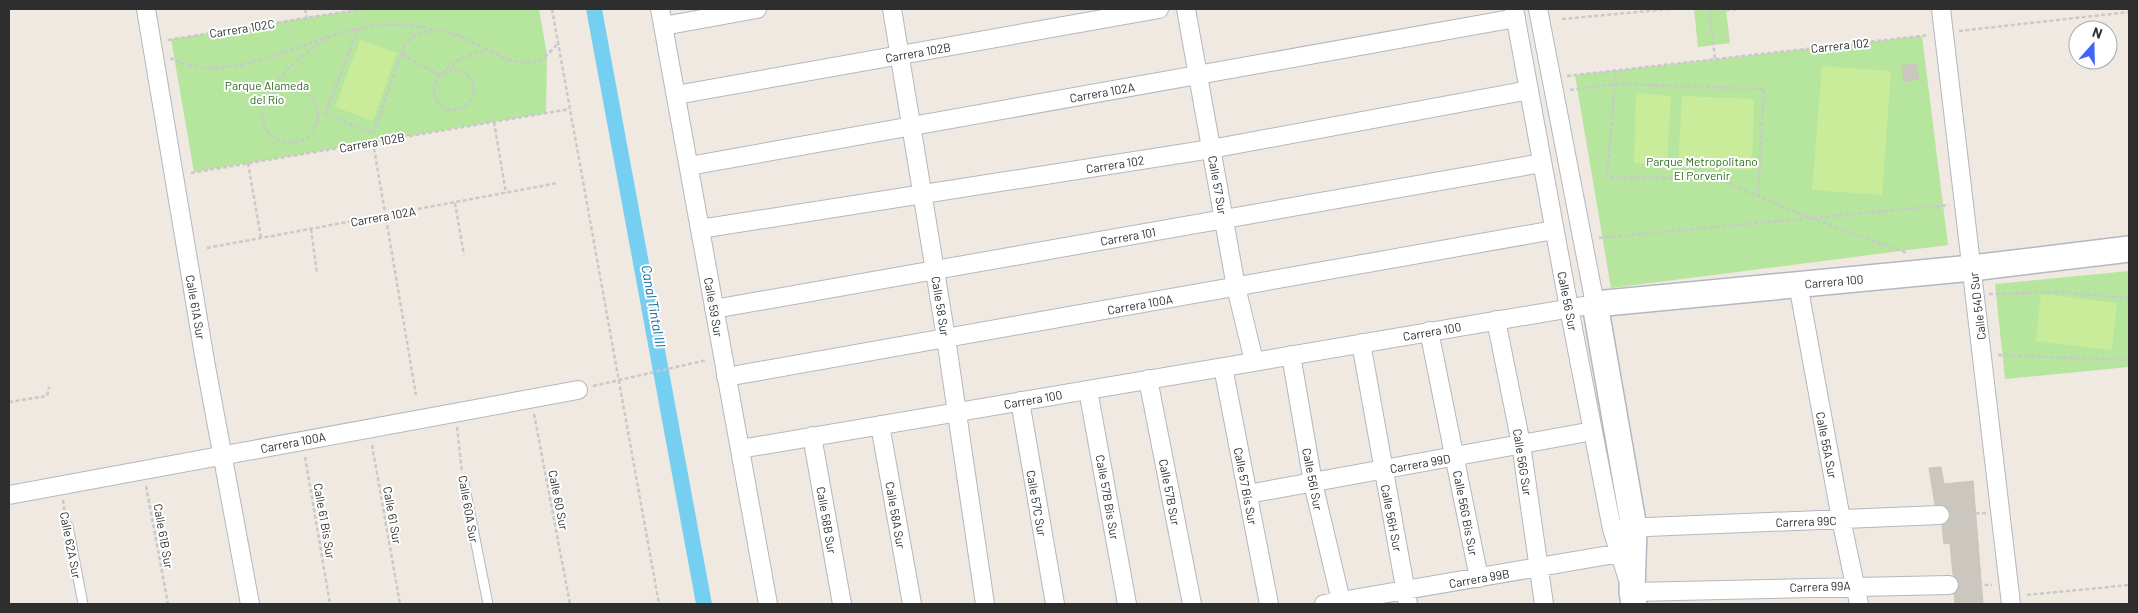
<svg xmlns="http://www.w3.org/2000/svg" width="2138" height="613" viewBox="0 0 2138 613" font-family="Barlow,sans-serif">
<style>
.green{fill:#b6e59e}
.pitch{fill:#c9ec9a}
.water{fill:#75cff0}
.building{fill:#cbc7bf;stroke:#cbc5ba}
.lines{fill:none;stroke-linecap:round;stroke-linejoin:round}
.lane-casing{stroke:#b4b7c1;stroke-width:11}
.street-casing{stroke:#b4b7c1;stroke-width:20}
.secondary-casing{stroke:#b4b7c1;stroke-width:28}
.path{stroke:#c9c9c9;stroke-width:2.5;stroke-dasharray:4 2.5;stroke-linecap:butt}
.lane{stroke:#fff;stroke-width:9}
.street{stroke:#fff;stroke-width:18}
.secondary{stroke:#fff;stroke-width:25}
.labels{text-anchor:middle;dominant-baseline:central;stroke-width:4;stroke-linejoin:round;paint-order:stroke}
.street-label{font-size:12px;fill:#2e2e2e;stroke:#fff}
.park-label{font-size:12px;fill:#2c6e1b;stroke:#fff}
.water-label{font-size:14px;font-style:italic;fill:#0d6fa3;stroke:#fff}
</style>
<rect width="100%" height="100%" fill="#efe9e1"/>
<path class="green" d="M 362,9 L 539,9 L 547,55 L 546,113 L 194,172 L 171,39 Z
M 1694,9 L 1726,9 L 1730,43 L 1698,47 Z
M 1922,36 L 1948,245 L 1611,288 L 1575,75 Z
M 2129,271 L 2129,367 L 2005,379 L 1995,284 Z"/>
<path class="pitch" d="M 360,40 L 397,53 L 373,121 L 335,107 Z
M 1822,66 L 1891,71 L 1882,195 L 1812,190 Z
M 1636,93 L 1671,96 L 1667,164 L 1634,163 Z
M 1682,96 L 1754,99 L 1752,170 L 1678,167 Z
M 2041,294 L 2117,303 L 2112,350 L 2036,341 Z"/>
<path class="water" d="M 586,9 L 602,9 L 712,604 L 696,604 Z"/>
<path class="building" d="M 1916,64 L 1919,79 L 1904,81 L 1902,66 Z
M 1941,467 L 1944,484 L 1973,481 L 1983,604 L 1955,604 L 1954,594 L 1960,584 L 1953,575 L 1950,543 L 1944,544 L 1942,525 L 1949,520 L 1951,514 L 1945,506 L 1935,505 L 1929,468 Z"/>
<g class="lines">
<g class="lane-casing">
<path id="lane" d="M 464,483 L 488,604
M 68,526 L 83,604"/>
</g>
<g class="street-casing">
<path id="street" d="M 146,9 L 205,361 L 250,604
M 660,9 L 768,604
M 892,9 L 946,338 L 985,604
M 1186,9 L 1236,287 L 1254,361
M 1514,9 L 1569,308 L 1612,529 L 1632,592 L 1949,585
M 1941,9 L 2011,604
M 663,26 L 757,9
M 676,95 L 1159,9
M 689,166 L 1516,18
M 700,229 L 1211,149 L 1529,90
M 1798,284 L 1841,519 L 1859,604
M 714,309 L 1542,163
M 1496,320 L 1521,444 L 1544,604
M 1429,331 L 1479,578
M 1361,343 L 1408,604
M 1291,355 L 1313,483 L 1341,601
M 1223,367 L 1269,604
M 726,377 L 1554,230
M 1148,379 L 1192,604
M 1088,390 L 1127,604
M 1020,401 L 1055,604
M 880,425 L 912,604
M 812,436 L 842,604
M 740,449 L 1595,304 L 1538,9
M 1248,494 L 1593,431
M 9,495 L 578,390
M 1623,528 L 1940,515
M 1324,604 L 1632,551"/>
</g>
<g class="secondary-casing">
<path id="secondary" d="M 1634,604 L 1632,592 L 1634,528 L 1595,304 L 1972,268 L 2129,249"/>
</g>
<path class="path" d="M 305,9 L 307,17
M 552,9 L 659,604
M 1709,9 L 1715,59
M 1726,10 L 1739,9
M 1562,19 L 1670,9
M 358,29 L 325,114 L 373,133 L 405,44 L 415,35 L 431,31
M 1959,31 L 2129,12
M 168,40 L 362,9
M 402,54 L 440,75 C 455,60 468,54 488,50
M 170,58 C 237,91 314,29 382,25 C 407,24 437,28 461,37 C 482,45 511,67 535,62 C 545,59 552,50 558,43
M 1616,70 L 1607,177 L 1717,179 L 1811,218 L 1907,253
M434 90a20 20 0 1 1 40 0a20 20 0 1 1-40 0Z
M 1567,76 L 1929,35
M262 115a28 28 0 1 1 56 0a28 28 0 1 1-56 0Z
M 1570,90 L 1614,84 L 1764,89 L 1758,196
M 268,97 C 282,70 302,55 327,38
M 494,122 L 506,193
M 373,142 L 416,395
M 248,163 L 261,238
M 191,173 L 570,109
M 455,203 L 464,255
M 311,229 L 317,273
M 1599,238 L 1949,205
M 207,248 L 558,183
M 1989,294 L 2058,292 L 2129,298
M 1998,355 L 2129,360
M 593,386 L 707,360
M 9,402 L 47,396 L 49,387
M 534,414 L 570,604
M 457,427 L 462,472
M 372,445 L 400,604
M 305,457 L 330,604
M 146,486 L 168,604
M 63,500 L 65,515
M 1956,514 L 1986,513
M 1965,585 L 1992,585
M 2027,595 L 2129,585"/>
<use href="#lane" class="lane"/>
<use href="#street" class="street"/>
<use href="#secondary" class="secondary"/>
</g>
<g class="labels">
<g class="street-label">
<text transform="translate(242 28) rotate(-9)">Carrera 102C</text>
<text transform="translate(1840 45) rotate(-6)">Carrera 102</text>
<text transform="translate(918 52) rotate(-10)">Carrera 102B</text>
<text transform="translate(1102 92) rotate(-10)">Carrera 102A</text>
<text transform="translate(372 142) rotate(-10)">Carrera 102B</text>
<text transform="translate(1115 164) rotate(-9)">Carrera 102</text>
<text transform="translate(1218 185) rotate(80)">Calle 57 Sur</text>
<text transform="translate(383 216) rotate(-10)">Carrera 102A</text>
<text transform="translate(1128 236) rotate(-10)">Carrera 101</text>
<text transform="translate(1834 281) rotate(-5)">Carrera 100</text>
<text transform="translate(1568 301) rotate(79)">Calle 56 Sur</text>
<text transform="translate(1140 304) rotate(-10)">Carrera 100A</text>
<text transform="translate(941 306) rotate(81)">Calle 58 Sur</text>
<text transform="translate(1977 306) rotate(-97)">Calle 54D Sur</text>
<text transform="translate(196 307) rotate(80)">Calle 61A Sur</text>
<text transform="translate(714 307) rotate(80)">Calle 59 Sur</text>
<text transform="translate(1432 331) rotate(-10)">Carrera 100</text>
<text transform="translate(1033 399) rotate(-10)">Carrera 100</text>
<text transform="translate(293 442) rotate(-11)">Carrera 100A</text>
<text transform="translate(1827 445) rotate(79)">Calle 55A Sur</text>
<text transform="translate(1523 462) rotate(81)">Calle 56G Sur</text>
<text transform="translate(1420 463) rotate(-10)">Carrera 99D</text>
<text transform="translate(1313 479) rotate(79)">Calle 56I Sur</text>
<text transform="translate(1246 486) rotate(79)">Calle 57 Bis Sur</text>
<text transform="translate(1170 492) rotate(79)">Calle 57B Sur</text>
<text transform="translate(1108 497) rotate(80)">Calle 57B Bis Sur</text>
<text transform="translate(559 500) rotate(79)">Calle 60 Sur</text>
<text transform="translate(1037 503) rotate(80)">Calle 57C Sur</text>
<text transform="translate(469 509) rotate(80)">Calle 60A Sur</text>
<text transform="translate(1466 513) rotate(79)">Calle 56G Bis Sur</text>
<text transform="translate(393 515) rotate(80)">Calle 61 Sur</text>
<text transform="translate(896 515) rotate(80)">Calle 58A Sur</text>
<text transform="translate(1392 518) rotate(79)">Calle 56H Sur</text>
<text transform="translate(827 520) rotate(80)">Calle 58B Sur</text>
<text transform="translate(325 521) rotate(80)">Calle 61 Bis Sur</text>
<text transform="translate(1806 521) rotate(-2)">Carrera 99C</text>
<text transform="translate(164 536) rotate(80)">Calle 61B Sur</text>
<text transform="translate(71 545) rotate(79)">Calle 62A Sur</text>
<text transform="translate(1479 578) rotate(-10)">Carrera 99B</text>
<text transform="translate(1820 586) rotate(-2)">Carrera 99A</text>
</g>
<g class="park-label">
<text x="267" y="85">Parque Alameda<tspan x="267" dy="14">del Río</tspan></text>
<text x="1702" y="161">Parque Metropolitano<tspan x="1702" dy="14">El Porvenir</tspan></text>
</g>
<g class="water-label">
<text transform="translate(654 306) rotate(80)">Canal Tintal III</text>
</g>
</g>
<rect width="2138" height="613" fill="none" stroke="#2e2e2e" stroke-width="20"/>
<g transform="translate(2093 45) rotate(20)"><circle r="24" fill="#ffffff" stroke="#ababab"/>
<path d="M0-4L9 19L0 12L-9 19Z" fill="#4264fb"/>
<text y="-8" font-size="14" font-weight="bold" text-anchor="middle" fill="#2e2e2e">N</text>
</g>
</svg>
